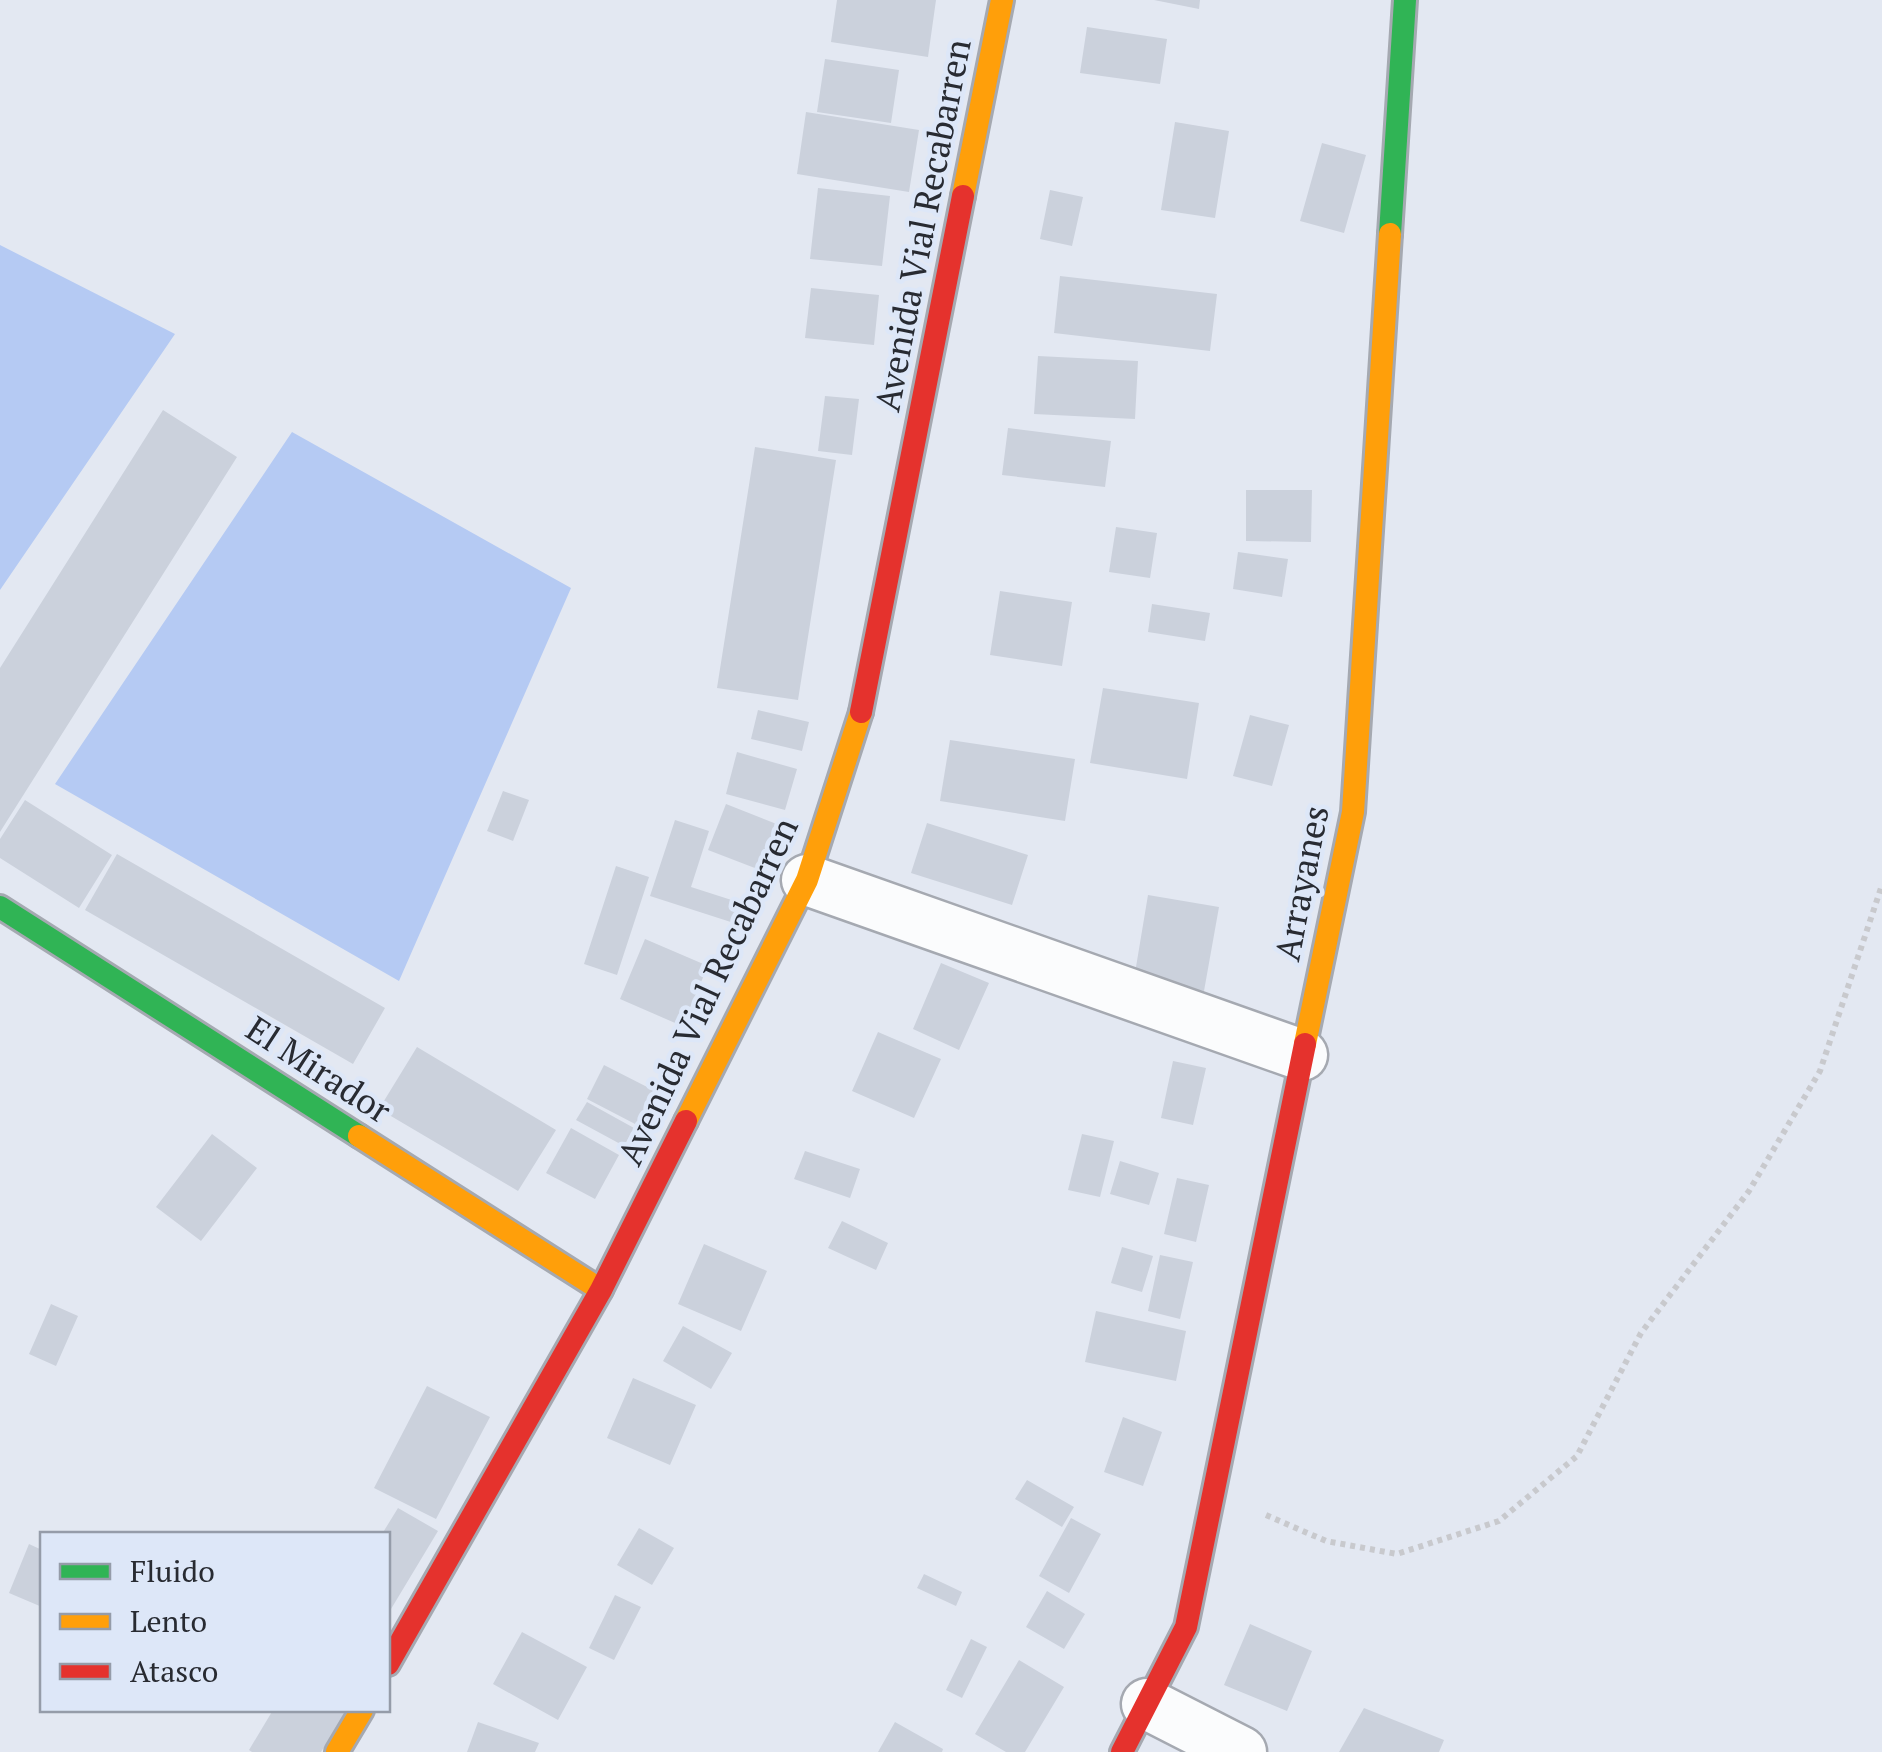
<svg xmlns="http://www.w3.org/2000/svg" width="1882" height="1752" viewBox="0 0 1882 1752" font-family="'PT Serif',serif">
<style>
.forest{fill:#b5caf3}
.building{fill:#cbd1dc}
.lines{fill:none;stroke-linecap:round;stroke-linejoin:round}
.street-casing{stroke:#a5a9b1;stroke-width:55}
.fast-casing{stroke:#a5a9b1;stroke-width:28}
.slow-casing{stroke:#a5a9b1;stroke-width:28}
.jam-casing{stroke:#a5a9b1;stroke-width:28}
.path{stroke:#c8c9cd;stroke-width:6;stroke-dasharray:5 5;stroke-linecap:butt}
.street{stroke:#fbfcfd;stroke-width:50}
.fast{stroke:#30b455;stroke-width:22}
.slow{stroke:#ff9f0a;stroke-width:22}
.jam{stroke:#e5322d;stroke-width:22}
.labels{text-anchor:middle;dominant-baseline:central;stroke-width:9;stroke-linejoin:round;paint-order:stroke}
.street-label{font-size:35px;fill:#282b32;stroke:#dde7f8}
</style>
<rect width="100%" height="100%" fill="#e3e8f2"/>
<path class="forest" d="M 0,245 L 175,334 L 0,590 Z
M 292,432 L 571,588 L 399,981 L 55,784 Z"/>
<path class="building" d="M 837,0 L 936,0 L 928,57 L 831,42 Z
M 1154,0 L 1200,0 L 1199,9 Z
M 1087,27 L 1167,39 L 1160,84 L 1080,73 Z
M 825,59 L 899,70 L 891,123 L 817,112 Z
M 806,112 L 919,130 L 909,192 L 797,174 Z
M 1175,122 L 1229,131 L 1215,218 L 1161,210 Z
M 1322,143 L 1366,155 L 1344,233 L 1300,221 Z
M 818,188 L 890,196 L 882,266 L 810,259 Z
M 1050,190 L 1083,197 L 1072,246 L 1040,239 Z
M 1060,276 L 1217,294 L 1210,351 L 1054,333 Z
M 811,288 L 879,295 L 874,345 L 805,338 Z
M 1038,356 L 1138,361 L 1135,419 L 1034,414 Z
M 825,396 L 859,399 L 852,455 L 818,451 Z
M 163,410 L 237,457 L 0,832 L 0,668 Z
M 1008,428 L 1111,441 L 1105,487 L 1002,475 Z
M 755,447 L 836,460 L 798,700 L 717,688 Z
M 1246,490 L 1312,490 L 1311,542 L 1246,541 Z
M 1116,527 L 1157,533 L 1150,578 L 1109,572 Z
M 1238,552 L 1288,559 L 1282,597 L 1233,589 Z
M 1000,591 L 1072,602 L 1062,666 L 990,655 Z
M 1152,604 L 1210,613 L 1205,641 L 1148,632 Z
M 1103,688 L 1199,703 L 1187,779 L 1090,763 Z
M 758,710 L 809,722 L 802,751 L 751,739 Z
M 1250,715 L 1289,725 L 1272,786 L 1233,776 Z
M 950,740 L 1075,759 L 1065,821 L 940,801 Z
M 737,752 L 797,769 L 785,810 L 726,794 Z
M 503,791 L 529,800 L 513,841 L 487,831 Z
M 25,800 L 112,855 L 79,908 L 0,858 L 0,839 Z
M 726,804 L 779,825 L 760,870 L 708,850 Z
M 675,820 L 709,831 L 691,887 L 744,904 L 737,924 L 650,896 Z
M 927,823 L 1028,855 L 1012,905 L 911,873 Z
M 117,854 L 385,1008 L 353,1064 L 85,910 Z
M 616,866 L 649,877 L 617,975 L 584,964 Z
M 1148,895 L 1219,907 L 1204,991 L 1134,979 Z
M 645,939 L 708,966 L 682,1026 L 620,999 Z
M 941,963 L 989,983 L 959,1050 L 913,1029 Z
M 878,1032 L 941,1059 L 914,1118 L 852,1091 Z
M 417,1047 L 556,1130 L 518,1191 L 379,1109 Z
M 1173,1061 L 1206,1068 L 1193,1125 L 1161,1118 Z
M 604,1065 L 655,1091 L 637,1125 L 587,1099 Z
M 587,1102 L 634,1128 L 624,1146 L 576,1120 Z
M 571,1128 L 619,1155 L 595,1199 L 546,1173 Z
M 212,1134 L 257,1168 L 201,1241 L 156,1207 Z
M 1082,1134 L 1114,1141 L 1100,1197 L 1068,1190 Z
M 805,1151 L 860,1169 L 850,1198 L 794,1179 Z
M 1120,1161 L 1159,1173 L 1149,1205 L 1110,1194 Z
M 1177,1178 L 1209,1185 L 1196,1242 L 1164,1234 Z
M 842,1221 L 888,1243 L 876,1270 L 828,1248 Z
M 704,1244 L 767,1271 L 741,1331 L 678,1304 Z
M 1122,1247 L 1153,1256 L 1142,1292 L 1111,1283 Z
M 1160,1255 L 1193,1262 L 1180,1319 L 1148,1311 Z
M 51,1304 L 78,1316 L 56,1366 L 29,1354 Z
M 1096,1311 L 1186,1331 L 1176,1381 L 1085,1362 Z
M 683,1326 L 732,1353 L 711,1389 L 663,1361 Z
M 633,1378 L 696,1405 L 670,1465 L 607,1438 Z
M 427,1386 L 490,1417 L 436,1519 L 374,1488 Z
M 1123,1417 L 1162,1432 L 1143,1486 L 1104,1472 Z
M 1027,1480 L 1074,1507 L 1062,1527 L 1015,1499 Z
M 398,1508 L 438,1531 L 388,1614 L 388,1534 L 382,1534 Z
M 1071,1518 L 1101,1534 L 1069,1593 L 1039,1576 Z
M 639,1528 L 674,1548 L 652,1585 L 617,1565 Z
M 29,1544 L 42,1550 L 42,1607 L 9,1593 Z
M 924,1574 L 962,1592 L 956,1606 L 917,1588 Z
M 1047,1591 L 1085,1614 L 1064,1649 L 1026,1627 Z
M 615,1595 L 641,1607 L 614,1660 L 589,1648 Z
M 1250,1624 L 1312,1651 L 1287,1711 L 1224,1685 Z
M 522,1632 L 587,1667 L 558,1720 L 493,1684 Z
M 971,1639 L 987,1647 L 962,1698 L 946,1690 Z
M 1019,1660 L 1064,1687 L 1025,1752 L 1006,1752 L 975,1734 Z
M 1364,1708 L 1444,1740 L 1439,1752 L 1339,1752 Z
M 273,1710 L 347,1710 L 321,1752 L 252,1752 L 249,1750 Z
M 478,1722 L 539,1743 L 535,1752 L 467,1752 Z
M 895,1722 L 943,1749 L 942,1752 L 878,1752 Z"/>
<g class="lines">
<g class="street-casing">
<path id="street" d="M 807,880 L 1302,1055
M 1147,1704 L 1241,1752"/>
</g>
<g class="fast-casing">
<path id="fast" d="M 1390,234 L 1405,0
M 0,907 L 359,1136"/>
</g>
<g class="slow-casing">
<path id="slow" d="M 963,196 L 1002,0
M 1305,1044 L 1353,812 L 1390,234
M 686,1121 L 807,880 L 861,712
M 359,1136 L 601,1290
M 337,1752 L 362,1710"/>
</g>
<g class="jam-casing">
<path id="jam" d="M 861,712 L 963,196
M 388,1664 L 601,1290 L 686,1121
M 1122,1752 L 1186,1627 L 1305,1044"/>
</g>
<path class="path" d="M 1266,1515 L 1326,1541 L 1397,1554 L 1499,1521 L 1577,1456 L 1641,1333 L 1749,1191 L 1820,1071 L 1882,885"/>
<use href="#street" class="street"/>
<use href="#fast" class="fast"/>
<use href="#slow" class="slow"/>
<use href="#jam" class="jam"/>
</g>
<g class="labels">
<g class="street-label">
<text transform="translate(922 225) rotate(-79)">Avenida Vial Recabarren</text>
<text transform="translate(1301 883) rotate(-79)">Arrayanes</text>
<text transform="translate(707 991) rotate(-65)">Avenida Vial Recabarren</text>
<text transform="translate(319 1069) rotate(33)">El Mirador</text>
</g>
</g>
<rect x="40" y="1532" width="350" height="180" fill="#dde7f8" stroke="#959ca9" stroke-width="2.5"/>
<rect x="60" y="1564" width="50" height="15" fill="#30b455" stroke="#959ca9" stroke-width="2.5"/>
<text x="130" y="1582" font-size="30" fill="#282b32">Fluido</text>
<rect x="60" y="1614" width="50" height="15" fill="#ff9f0a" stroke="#959ca9" stroke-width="2.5"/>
<text x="130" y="1632" font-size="30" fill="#282b32">Lento</text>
<rect x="60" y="1664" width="50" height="15" fill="#e5322d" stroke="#959ca9" stroke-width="2.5"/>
<text x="130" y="1682" font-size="30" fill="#282b32">Atasco</text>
</svg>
